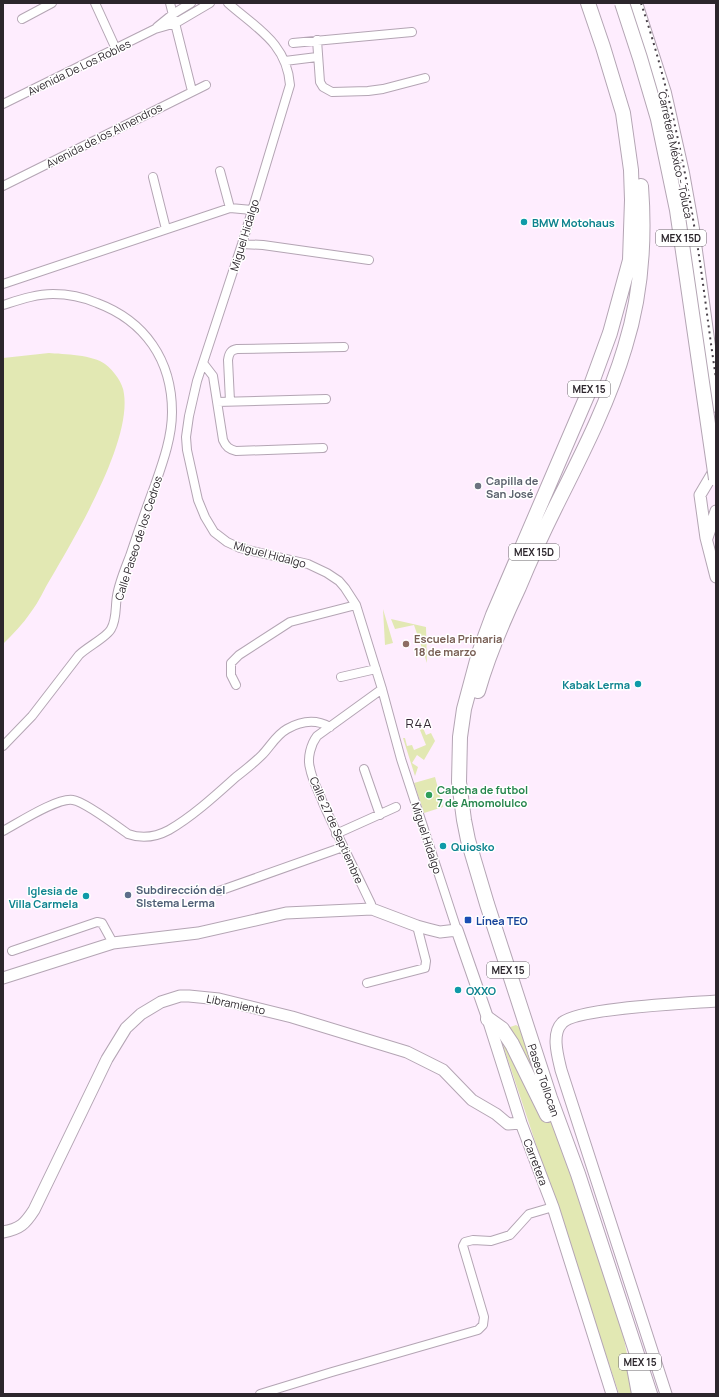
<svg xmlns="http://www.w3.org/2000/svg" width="719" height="1397" viewBox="0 0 719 1397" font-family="Manrope,sans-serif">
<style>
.green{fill:#e2e8b3}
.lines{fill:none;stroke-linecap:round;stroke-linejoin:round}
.street-casing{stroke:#b4a5b4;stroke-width:10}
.secondary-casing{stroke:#b4a5b4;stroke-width:13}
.highway-casing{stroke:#b4a5b4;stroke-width:16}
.street{stroke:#fff;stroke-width:8}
.secondary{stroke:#fff;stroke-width:11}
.highway{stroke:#fff;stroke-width:14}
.rail{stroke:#494149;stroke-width:2;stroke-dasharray:2 4;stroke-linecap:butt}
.highway-bridge-casing{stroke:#b4a5b4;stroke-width:16;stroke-linecap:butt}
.highway-bridge{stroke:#fff;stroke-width:14}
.culture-dot{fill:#0f9aa8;stroke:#fff;stroke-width:1.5}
.worship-dot{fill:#6b7280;stroke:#fff;stroke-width:1.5}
.education-dot{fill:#8d6e63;stroke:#fff;stroke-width:1.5}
.leisure-dot{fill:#2e9e5b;stroke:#fff;stroke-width:1.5}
.service-dot{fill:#5c6f8a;stroke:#fff;stroke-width:1.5}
.transit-dot{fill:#1a4fb4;stroke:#fff;stroke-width:1.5}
.labels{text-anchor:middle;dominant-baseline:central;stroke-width:3;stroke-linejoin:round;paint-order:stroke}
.shield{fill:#fff;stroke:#6b676b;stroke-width:1}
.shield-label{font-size:10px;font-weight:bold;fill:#2c262c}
.street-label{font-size:11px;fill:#2c262c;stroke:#fff}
.culture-label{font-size:11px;font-weight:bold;fill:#0d838f;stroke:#fff;text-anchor:start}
.worship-label{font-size:11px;font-weight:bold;fill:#5b616d;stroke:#fff;text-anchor:start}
.education-label{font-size:11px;font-weight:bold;fill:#785e54;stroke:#fff;text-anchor:start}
.leisure-label{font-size:11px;font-weight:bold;fill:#27864d;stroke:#fff;text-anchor:start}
.service-label{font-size:11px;font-weight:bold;fill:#4e5e75;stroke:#fff;text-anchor:start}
.transit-label{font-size:11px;font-weight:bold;fill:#164399;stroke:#fff;text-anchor:start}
.quarter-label{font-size:13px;letter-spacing:1px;fill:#332734;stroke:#fff}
</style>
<rect width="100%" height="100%" fill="#feedfe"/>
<path class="green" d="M 49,353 C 63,354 94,355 105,364 C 114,371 123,383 124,394 C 131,443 76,535 51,578 C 44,589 39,602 31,612 C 23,624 13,634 3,644 L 3,358 Z
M 383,609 L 393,643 L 385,645 Z
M 391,619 L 426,627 L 427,663 L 414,625 L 395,629 Z
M 423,728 L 426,735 L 431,733 L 435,741 L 424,760 L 417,755 L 412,763 L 418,767 L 415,776 L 403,738 L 405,738 L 407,746 L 412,745 L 414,750 L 426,745 L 420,730 Z
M 435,777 L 443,807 L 424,813 L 414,783 Z
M 516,1025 L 523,1029 L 569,1155 L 624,1339 L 635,1394 L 619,1394 L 501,1039 L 507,1028 Z"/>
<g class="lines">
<g class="street-casing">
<path id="street" d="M 95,3 L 116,49
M 170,3 L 192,91
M 228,3 C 256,28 287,43 290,85 L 242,244 L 197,381 L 189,416 L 186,437 L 187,450 L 198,500 L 205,517 L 214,532 L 227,542 L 240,548 L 308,564 L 327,573 L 339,581 L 345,588 L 356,605 L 382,689 L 401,759 L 457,930
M 22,19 L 52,3
M 157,27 L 173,14 L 191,3
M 317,40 L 320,82 L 323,87 L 332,92 L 368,91 L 383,89 L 425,78
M 293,43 L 412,32
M 285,61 L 317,57
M 3,104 L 155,29 L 176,23 L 210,3
M 220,171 L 230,208
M 153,177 L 166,229
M 3,186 L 206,85
M 242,244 L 263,245 L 369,260
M 3,284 L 230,208 L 252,210
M 3,305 C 19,300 36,294 53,294 C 68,294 83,297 97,303 C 145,321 172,360 172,412 C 172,437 163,462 155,485 C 146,509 138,532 130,556 C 125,569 119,583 117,596 C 115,607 117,619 111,629 C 107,637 87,647 79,655 L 32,716 L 3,746
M 203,363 L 213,376 L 223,440 C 226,447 229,449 236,451 L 323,448
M 230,401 L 228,360 C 229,353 231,350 237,349 L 344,347
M 217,402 L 326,399
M 341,677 L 376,669
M 236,685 L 231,675 L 231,663 L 239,655 L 290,622 L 356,605
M 364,769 L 380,815
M 3,831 C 18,823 58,797 73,800 C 85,802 117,826 128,834 C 142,839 156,837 169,830 C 192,817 216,795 236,777 C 245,770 254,763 262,755 C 270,747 276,735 287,729 C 301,721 316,719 330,727
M 336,834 L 396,807
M 219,891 L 343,847
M 372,909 L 371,904 C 355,870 338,837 323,803 C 319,792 312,780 310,768 C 307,758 311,744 317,736 L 382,689
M 12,951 L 97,922 L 102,923 L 113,943
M 367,983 L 425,968 L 426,961 L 417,926
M 260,1394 L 332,1372 L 478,1330 L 483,1325 L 484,1317 L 463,1246 L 465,1242 L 473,1240 L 491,1241 L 510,1235 L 529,1214 L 553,1207"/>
</g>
<g class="secondary-casing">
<path id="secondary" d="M 716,468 L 700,495 L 706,538 L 716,577
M 707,538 L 716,511
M 3,978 L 113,943 L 198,933 L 286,913 L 372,909 L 417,926 L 428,929 L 440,932 L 457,930 L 488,1019 L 521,1123 L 553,1207 L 612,1394
M 3,1232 C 20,1229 25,1224 34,1210 L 107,1059 L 126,1028 L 141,1014 L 161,1002 L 180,996 L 189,996 L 219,999 L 292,1017 L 407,1052 L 443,1070 L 472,1100 L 496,1114 L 508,1124 L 521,1123
M 666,1394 L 561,1070 C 558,1057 551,1034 562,1023 C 575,1008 690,1003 716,1001"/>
</g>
<g class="highway-casing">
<path id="highway" d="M 588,3 L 603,47 L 623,113 L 631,170 L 632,200 L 630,260 L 610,333 L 587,396 L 493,615 L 479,653 L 464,709 L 460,737 L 459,782 L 464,820 L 468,840 L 487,904 L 550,1098 L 578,1174 L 650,1394
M 635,3 L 664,93 L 682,173 L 692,229 L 716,405
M 478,691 C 488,655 503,621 519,587 C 531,558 544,530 558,502 C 583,452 609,401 625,347 C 641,296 645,239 641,186
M 488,1019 L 502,1029 L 512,1044 L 547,1115
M 634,1367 L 639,1394"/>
</g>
<use href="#street" class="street"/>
<use href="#secondary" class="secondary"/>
<use href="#highway" class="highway"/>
<path class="rail" d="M 641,3 C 665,75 682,150 694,225 C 703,276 708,327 716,378"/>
<g class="highway-bridge-casing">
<path id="highway-bridge" d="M 622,3 L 640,58 L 658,119 L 677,210 L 716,479"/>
</g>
<use href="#highway-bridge" class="highway-bridge"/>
</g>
<g class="culture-dot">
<circle cx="524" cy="222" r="4"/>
<circle cx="638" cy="684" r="4"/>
<circle cx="443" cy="846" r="4"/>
<circle cx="86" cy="896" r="4"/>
<circle cx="458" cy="990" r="4"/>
</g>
<circle class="worship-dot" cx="478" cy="486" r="4"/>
<circle class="education-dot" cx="406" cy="644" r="4"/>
<circle class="leisure-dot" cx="429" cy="795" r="4"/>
<circle class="service-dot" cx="128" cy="895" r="4"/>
<rect class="transit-dot" x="464" y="916" width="8" height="8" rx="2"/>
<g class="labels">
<g class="shield">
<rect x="656" y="230" width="50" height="16" rx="3"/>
<rect x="568" y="381" width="42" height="16" rx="3"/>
<rect x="509" y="544" width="50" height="16" rx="3"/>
<rect x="487" y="962" width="42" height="16" rx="3"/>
<rect x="619" y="1354" width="42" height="16" rx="3"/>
</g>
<g class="shield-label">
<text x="681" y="238">MEX 15D</text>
<text x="589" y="389">MEX 15</text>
<text x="534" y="552">MEX 15D</text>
<text x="508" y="970">MEX 15</text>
<text x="640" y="1362">MEX 15</text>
</g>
<g class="street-label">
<text transform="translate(79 67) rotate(-26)">Avenida De Los Robles</text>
<text transform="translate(104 135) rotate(-27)">Avenida de los Almendros</text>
<text transform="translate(676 155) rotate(78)">Carretera México - Toluca</text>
<text transform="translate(244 235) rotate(-73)">Miguel Hidalgo</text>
<text transform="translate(138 538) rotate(-72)">Calle Paseo de los Cedros</text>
<text transform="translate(270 554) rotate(15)">Miguel Hidalgo</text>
<text transform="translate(337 830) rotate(66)">Calle 27 de Septiembre</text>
<text transform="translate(427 838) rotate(72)">Miguel Hidalgo</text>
<text transform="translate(236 1004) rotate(12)">Libramiento</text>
<text transform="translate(544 1080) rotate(71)">Paseo Tollocan</text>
<text transform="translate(536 1162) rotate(69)">Carretera</text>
</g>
<g class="culture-label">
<text x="532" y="222">BMW Motohaus</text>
<text x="630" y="684" text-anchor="end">Kabak Lerma</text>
<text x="451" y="846">Quiosko</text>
<text x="78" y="890" text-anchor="end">Iglesia de<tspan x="78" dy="13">Villa Carmela</tspan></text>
<text x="466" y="990">OXXO</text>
</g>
<g class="worship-label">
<text x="486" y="480">Capilla de<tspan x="486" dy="13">San José</tspan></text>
</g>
<g class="education-label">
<text x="414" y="638">Escuela Primaria<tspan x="414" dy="13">18 de marzo</tspan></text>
</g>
<g class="leisure-label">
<text x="437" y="789">Cabcha de futbol<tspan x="437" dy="13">7 de Amomolulco</tspan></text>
</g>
<g class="service-label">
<text x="136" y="889">Subdirección del<tspan x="136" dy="13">SIstema Lerma</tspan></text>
</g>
<g class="transit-label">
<text x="476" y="920">Línea TEO</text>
</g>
<g class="quarter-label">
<text x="419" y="723">R4A</text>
</g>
</g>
<rect width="719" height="1397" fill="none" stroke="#2c262c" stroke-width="8"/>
</svg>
